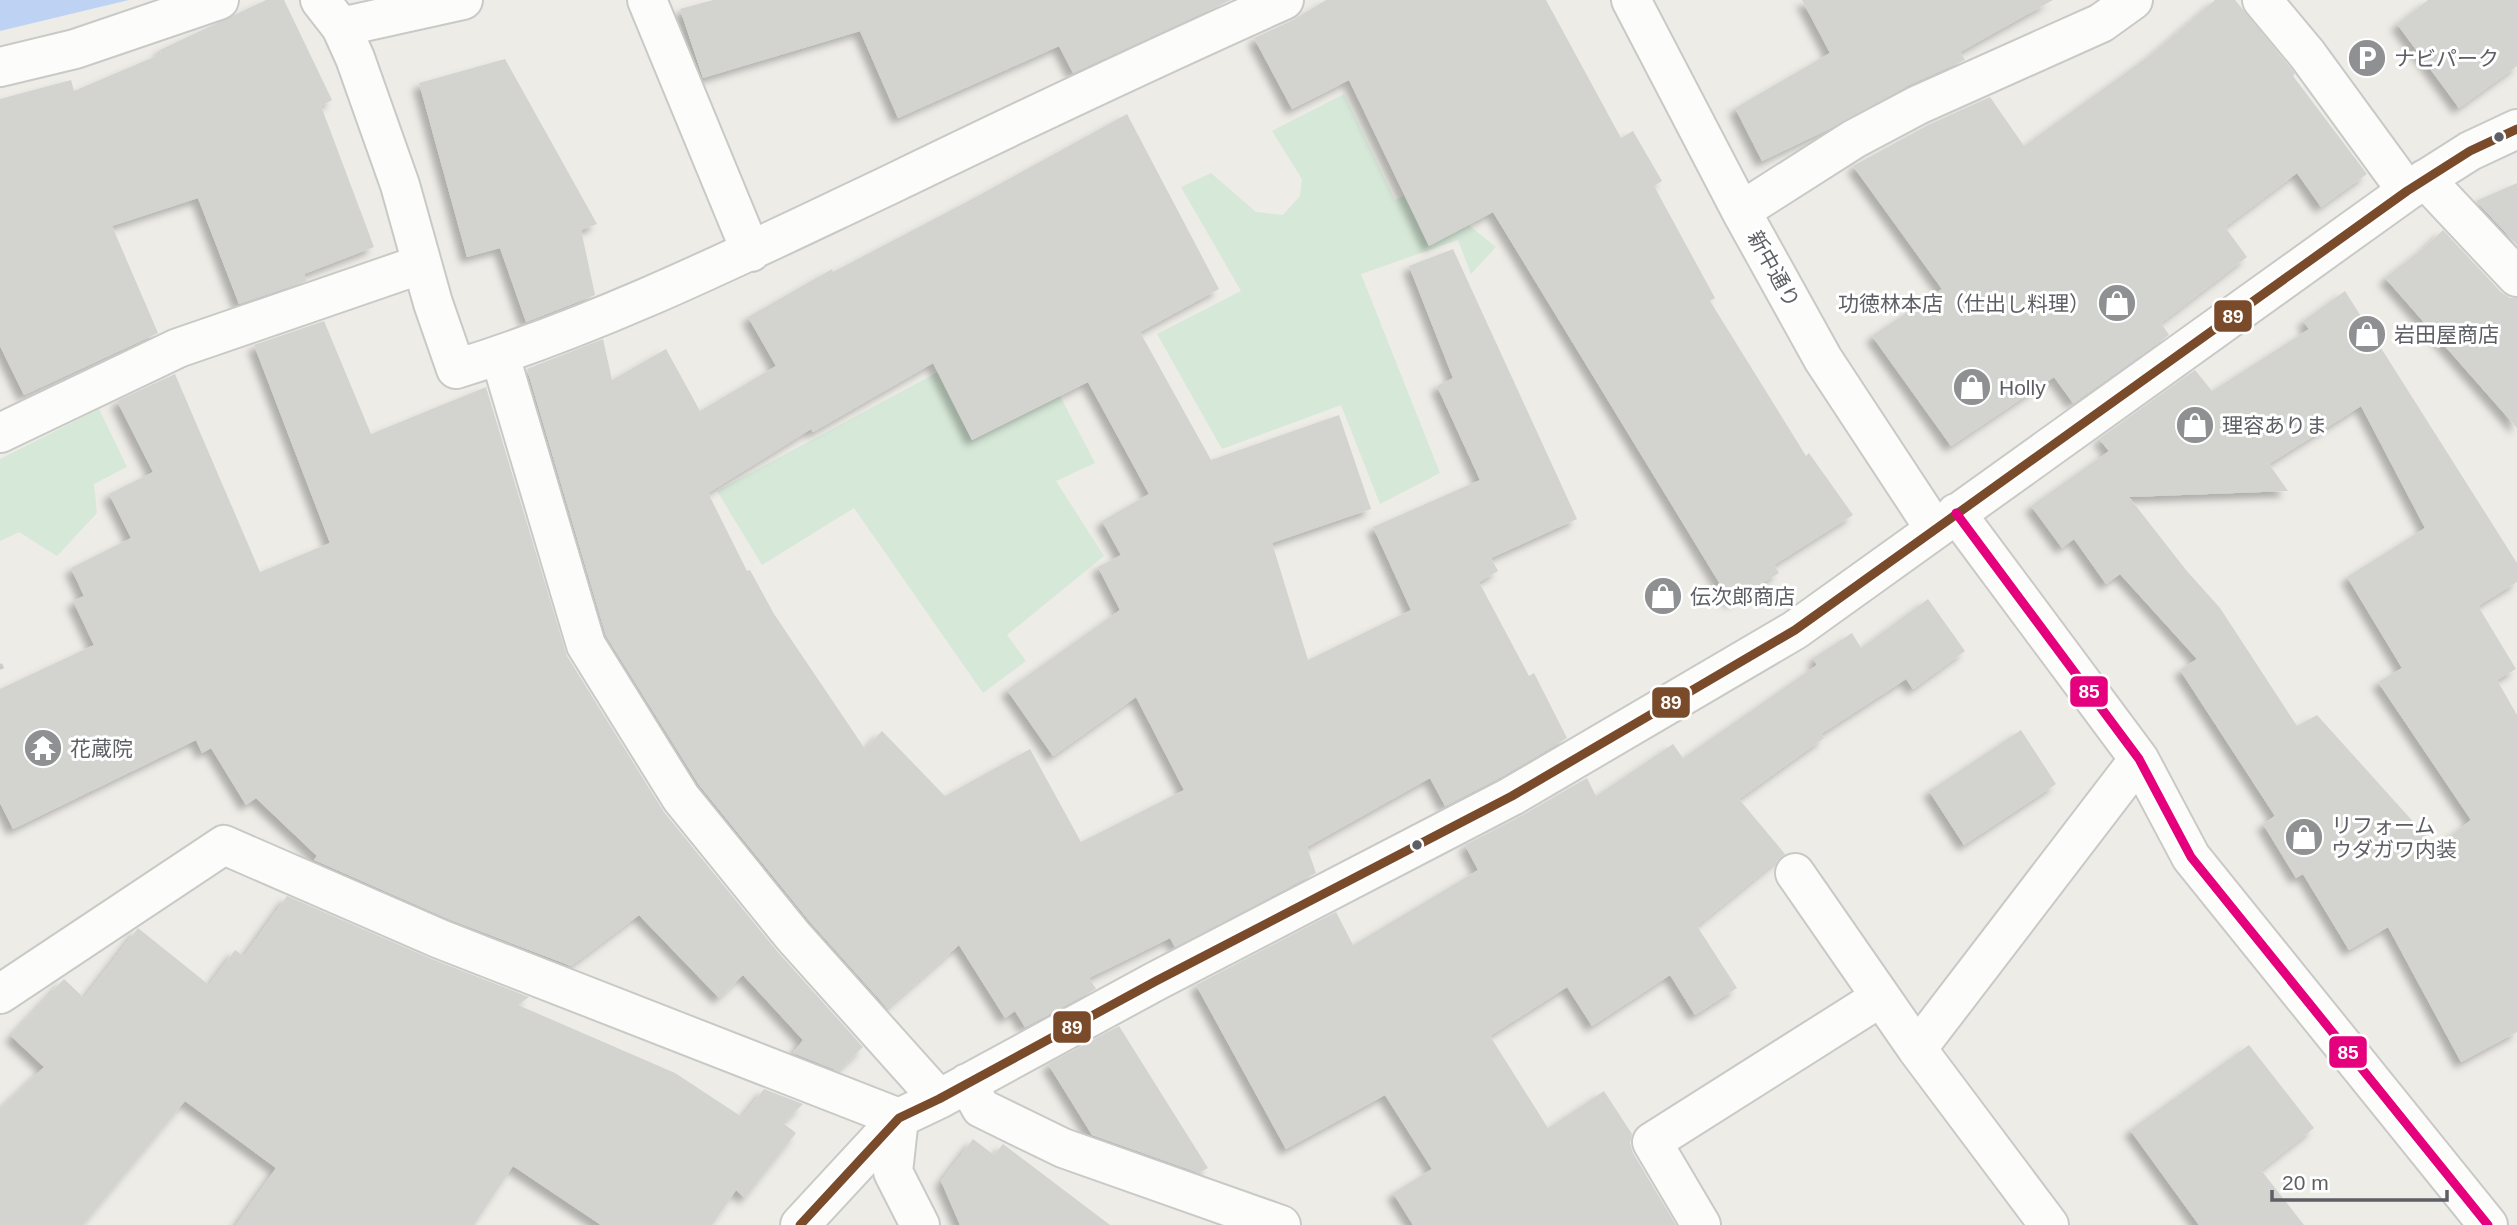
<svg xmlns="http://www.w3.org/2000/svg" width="2517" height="1225" viewBox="0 0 2517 1225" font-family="Helvetica,'Noto Sans JP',sans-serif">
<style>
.green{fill:#d6e8d7}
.water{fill:#bed3f4}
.building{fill:#d3d3d0;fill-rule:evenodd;filter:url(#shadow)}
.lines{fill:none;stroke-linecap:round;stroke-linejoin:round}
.minor-casing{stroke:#c9c9c7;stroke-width:42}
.path{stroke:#c9cdcc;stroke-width:4.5;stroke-dasharray:7 3.5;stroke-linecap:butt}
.minor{stroke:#fcfcfb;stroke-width:38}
.bus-1-casing{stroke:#fff;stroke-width:14}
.bus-2-casing{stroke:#fff;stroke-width:14}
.bus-1{stroke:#7a4b2a;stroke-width:9}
.bus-2{stroke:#e5007d;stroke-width:9}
.bus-dot{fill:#5d5f65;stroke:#fff;stroke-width:2.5}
.labels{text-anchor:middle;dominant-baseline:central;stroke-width:6;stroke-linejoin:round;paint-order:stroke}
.poi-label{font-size:21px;fill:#5d5f65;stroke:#fff;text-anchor:start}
.street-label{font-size:21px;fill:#5d5f65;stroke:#fff}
.line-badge{stroke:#fff;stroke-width:2.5}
.badge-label{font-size:19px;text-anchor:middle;font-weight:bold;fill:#fff}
</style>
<defs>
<filter id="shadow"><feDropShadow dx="-6" dy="6" stdDeviation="3.5" flood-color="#0004"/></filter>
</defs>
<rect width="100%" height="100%" fill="#edece7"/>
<path class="green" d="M 1344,94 L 1395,200 L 1440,176 L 1471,227 L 1496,247 L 1471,274 L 1458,240 L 1361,274 L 1440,473 L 1380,504 L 1341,405 L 1222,449 L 1157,334 L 1241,291 L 1181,187 L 1211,173 L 1256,212 L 1283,215 L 1300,196 L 1302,179 L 1272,131 Z
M 938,372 L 972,440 L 1060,396 L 1095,463 L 1056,481 L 1104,556 L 1007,635 L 1026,661 L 983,693 L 854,508 L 762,565 L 717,491 Z
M 99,409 L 127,467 L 94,484 L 97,513 L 57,556 L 19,532 L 0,541 L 0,459 Z"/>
<path class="water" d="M 0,0 L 129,0 L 0,31 Z"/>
<path class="building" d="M 266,0 L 284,0 L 332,100 L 321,106 L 374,247 L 304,274 L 307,281 L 239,304 L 198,198 L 112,226 L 158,333 L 24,395 L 0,346 L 0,99 L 71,80 L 74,91 L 161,54 L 160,50 Z
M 713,0 L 1231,0 L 1073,73 L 1059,46 L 898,118 L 860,31 L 703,78 L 680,9 Z
M 1326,0 L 1546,0 L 1621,138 L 1633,131 L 1662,181 L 1654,186 L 1715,298 L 1710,301 L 1806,456 L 1809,453 L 1853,515 L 1774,565 L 1779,573 L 1731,602 L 1493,212 L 1429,246 L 1349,80 L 1292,109 L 1254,38 L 1293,20 Z
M 1802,0 L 2053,0 L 1960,52 L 1965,60 L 1909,85 L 1827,130 L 1762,161 L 1735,108 L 1830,53 Z
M 2215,0 L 2235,0 L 2290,67 L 2295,74 L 2293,76 L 2367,174 L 2321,207 L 2297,173 L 2225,227 L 2247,257 L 2161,323 L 2169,335 L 2073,403 L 2054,377 L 1951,446 L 1872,336 L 1942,289 L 1853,166 L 1928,125 L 1990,97 L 2024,146 L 2152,54 Z
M 2428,0 L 2517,0 L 2517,66 L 2459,108 L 2397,24 Z
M 505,59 L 597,224 L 581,230 L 595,295 L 526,322 L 500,248 L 467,257 L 419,83 Z
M 1127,114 L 1219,289 L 1140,332 L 1211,460 L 1339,415 L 1371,509 L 1272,543 L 1308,660 L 1411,610 L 1373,527 L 1480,480 L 1437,386 L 1453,378 L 1409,266 L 1453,249 L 1577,519 L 1491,558 L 1498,571 L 1479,582 L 1529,676 L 1534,673 L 1567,738 L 1501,777 L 1445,806 L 1430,778 L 1307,847 L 1316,873 L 1175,947 L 1170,938 L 1089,978 L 1096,989 L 1025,1027 L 1015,1011 L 1005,1018 L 959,945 L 887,1008 L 810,922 L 699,785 L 606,636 L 527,369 L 603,339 L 612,380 L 666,349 L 700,411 L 776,366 L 748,317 L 832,269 L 833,272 L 976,197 ZM 933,363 L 972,440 L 1088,382 L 1149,494 L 1102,521 L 1121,555 L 1098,567 L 1120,610 L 1007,690 L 1053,756 L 1136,697 L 1184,790 L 1081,842 L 1030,749 L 945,796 L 882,731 L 865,749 L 774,614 L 750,570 L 747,571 L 708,493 L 811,429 L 813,432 Z
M 2517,183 L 2517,245 L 2476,201 Z
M 2443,230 L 2501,292 L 2510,298 L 2517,298 L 2517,428 L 2385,278 L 2424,248 Z
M 2345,291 L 2517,563 L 2517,582 L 2478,606 L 2516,669 L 2497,680 L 2517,715 L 2517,1032 L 2461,1062 L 2388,927 L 2349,950 L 2303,874 L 2296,878 L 2263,824 L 2275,816 L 2180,670 L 2197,659 L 2120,574 L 2106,584 L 2074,539 L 2062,548 L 2031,506 L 2109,451 L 2099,439 L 2195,370 L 2212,391 L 2309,329 L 2303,321 ZM 2361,406 L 2425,528 L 2347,577 L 2402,668 L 2378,682 L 2471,820 L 2436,847 L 2317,715 L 2297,726 L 2220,608 L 2186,570 L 2129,497 L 2288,491 L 2269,464 Z
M 324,321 L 371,434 L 486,387 L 567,656 L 664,812 L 777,951 L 863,1047 L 838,1071 L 793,1053 L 803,1040 L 743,975 L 719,998 L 639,915 L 571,966 L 448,919 L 314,860 L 317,856 L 256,798 L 246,805 L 211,748 L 202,753 L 196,740 L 13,829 L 0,803 L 0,689 L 94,645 L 73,601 L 84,596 L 71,568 L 131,538 L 109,494 L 153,472 L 117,401 L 175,374 L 260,572 L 330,543 L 254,345 Z
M 1928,599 L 1965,651 L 1913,689 L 1906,679 L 1821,734 L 1824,738 L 1739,799 L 1785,854 L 1697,926 L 1737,988 L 1695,1015 L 1670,975 L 1592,1026 L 1567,987 L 1490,1036 L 1548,1128 L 1604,1091 L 1632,1134 L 1630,1143 L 1633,1153 L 1676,1225 L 1413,1225 L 1393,1193 L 1432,1169 L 1385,1095 L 1286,1149 L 1196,985 L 1336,912 L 1353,945 L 1478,870 L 1465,845 L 1523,815 L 1587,778 L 1596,796 L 1673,744 L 1683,758 L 1817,665 L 1813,658 L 1852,633 L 1861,648 Z
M 2021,730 L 2056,784 L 1964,845 L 1929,791 Z
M 287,896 L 432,959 L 529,997 L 518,1005 L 675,1073 L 742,1117 L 764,1089 L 803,1104 L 783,1123 L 796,1133 L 745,1198 L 736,1190 L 712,1225 L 601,1225 L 513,1166 L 474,1225 L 236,1225 L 276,1168 L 185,1101 L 83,1225 L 0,1225 L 0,1109 L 44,1067 L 11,1036 L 64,979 L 84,998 L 138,928 L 209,985 L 235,950 L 244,956 Z
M 1119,1026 L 1208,1168 L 1199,1173 L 1092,1135 L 1048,1064 Z
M 2249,1045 L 2314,1128 L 2261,1170 L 2304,1225 L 2199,1225 L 2130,1130 Z
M 973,1139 L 994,1155 L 1003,1144 L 1110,1225 L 960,1225 L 941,1181 Z"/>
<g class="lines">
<g class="minor-casing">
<path id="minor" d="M 320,0 L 341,27 L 355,58 L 400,185 L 433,303 L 456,369 C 605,323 745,253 885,187 C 1017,123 1150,60 1284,0
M 647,0 L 751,252
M 1631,0 L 1741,211 L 1823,359 L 1934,528
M 2262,0 L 2307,54 L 2407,191
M 341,27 L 463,0
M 0,67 L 75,49 L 219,0
M 2425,179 L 2517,277
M 1741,211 L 1854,139 L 1918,105 L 2101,23 L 2133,0
M 500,356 L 586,645 L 681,798 L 793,936 L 939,1099
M 0,433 L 178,348 L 422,264
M 1956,513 L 2139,759 L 2191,857 L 2488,1225
M 1795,873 L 1881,997
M 0,994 L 224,845 L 440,939 L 899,1118 L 893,1172 L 920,1225
M 967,1083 L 981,1108 L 1063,1148 L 1281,1225
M 800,1225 L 899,1118 L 939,1099 L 1156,981 L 1512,796 L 1795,630 L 2407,191 L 2470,151 L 2517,129
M 1701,1225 L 1652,1142 L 1881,997 L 1917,1049
M 2049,1225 L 1917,1049 L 2139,759"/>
</g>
<path class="path" d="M 0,664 L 2,669"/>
<use href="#minor" class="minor"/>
<g class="bus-1-casing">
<path id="bus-1" d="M 800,1225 L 899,1118 L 939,1099 L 1156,981 L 1512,796 L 1795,630 L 2407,191 L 2470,151 L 2517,129"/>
</g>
<g class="bus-2-casing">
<path id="bus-2" d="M 1956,513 L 2139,759 L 2191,857 L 2488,1225"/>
</g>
<use href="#bus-1" class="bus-1"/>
<use href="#bus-2" class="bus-2"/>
</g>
<defs>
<g id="parking-disc" transform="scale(2.0125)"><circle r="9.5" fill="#8f9092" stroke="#fff"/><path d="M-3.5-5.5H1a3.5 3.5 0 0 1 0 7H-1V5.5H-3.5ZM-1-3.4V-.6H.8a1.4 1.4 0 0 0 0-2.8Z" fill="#fff"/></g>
<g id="shop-disc" transform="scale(2.0125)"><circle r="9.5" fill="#8f9092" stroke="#fff"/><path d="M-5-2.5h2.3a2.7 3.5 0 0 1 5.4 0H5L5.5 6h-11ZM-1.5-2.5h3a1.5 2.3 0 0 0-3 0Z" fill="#fff"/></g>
<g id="temple-disc" transform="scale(2.0125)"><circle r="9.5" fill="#8f9092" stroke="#fff"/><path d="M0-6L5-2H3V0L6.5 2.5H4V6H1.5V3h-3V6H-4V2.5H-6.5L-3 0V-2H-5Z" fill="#fff"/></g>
</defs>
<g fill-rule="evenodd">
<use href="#parking-disc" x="2367" y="58"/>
<use href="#shop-disc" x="2117" y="303"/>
<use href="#shop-disc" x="2367" y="334"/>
<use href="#shop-disc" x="1972" y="387"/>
<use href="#shop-disc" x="2195" y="425"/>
<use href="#shop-disc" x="1663" y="596"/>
<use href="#temple-disc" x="43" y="748"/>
<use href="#shop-disc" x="2304" y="837"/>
</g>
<g class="bus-dot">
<circle cx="2499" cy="137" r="6"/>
<circle cx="1417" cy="845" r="6"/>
</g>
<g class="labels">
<g class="poi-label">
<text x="2394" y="58">ナビパーク</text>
<text x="2090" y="303" text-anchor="end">功徳林本店（仕出し料理）</text>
<text x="2394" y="334">岩田屋商店</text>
<text x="1999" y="387">Holly</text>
<text x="2222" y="425">理容ありま</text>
<text x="1690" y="596">伝次郎商店</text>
<text x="70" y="748">花蔵院</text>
<text x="2331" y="825">リフォーム<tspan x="2331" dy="24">ウダガワ内装</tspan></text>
</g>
<g class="street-label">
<text transform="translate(1774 269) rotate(61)">新中通り</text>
</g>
</g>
<g class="line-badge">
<rect x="2213" y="299" width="40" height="34" rx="7" fill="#7a4b2a"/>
<rect x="2069" y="675" width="40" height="33" rx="7" fill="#e5007d"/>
<rect x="1651" y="686" width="40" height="33" rx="7" fill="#7a4b2a"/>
<rect x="1052" y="1010" width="40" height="34" rx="7" fill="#7a4b2a"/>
<rect x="2328" y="1035" width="40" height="34" rx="7" fill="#e5007d"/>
</g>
<g class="badge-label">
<text x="2233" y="323">89</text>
<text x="2089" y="698">85</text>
<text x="1671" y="709">89</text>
<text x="1072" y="1034">89</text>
<text x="2348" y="1059">85</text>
</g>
<path d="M2272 1190v10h175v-10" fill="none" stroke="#5d5f65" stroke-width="3.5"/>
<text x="2282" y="1190" font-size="21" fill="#5d5f65" stroke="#ffffff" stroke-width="5" paint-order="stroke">20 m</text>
</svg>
